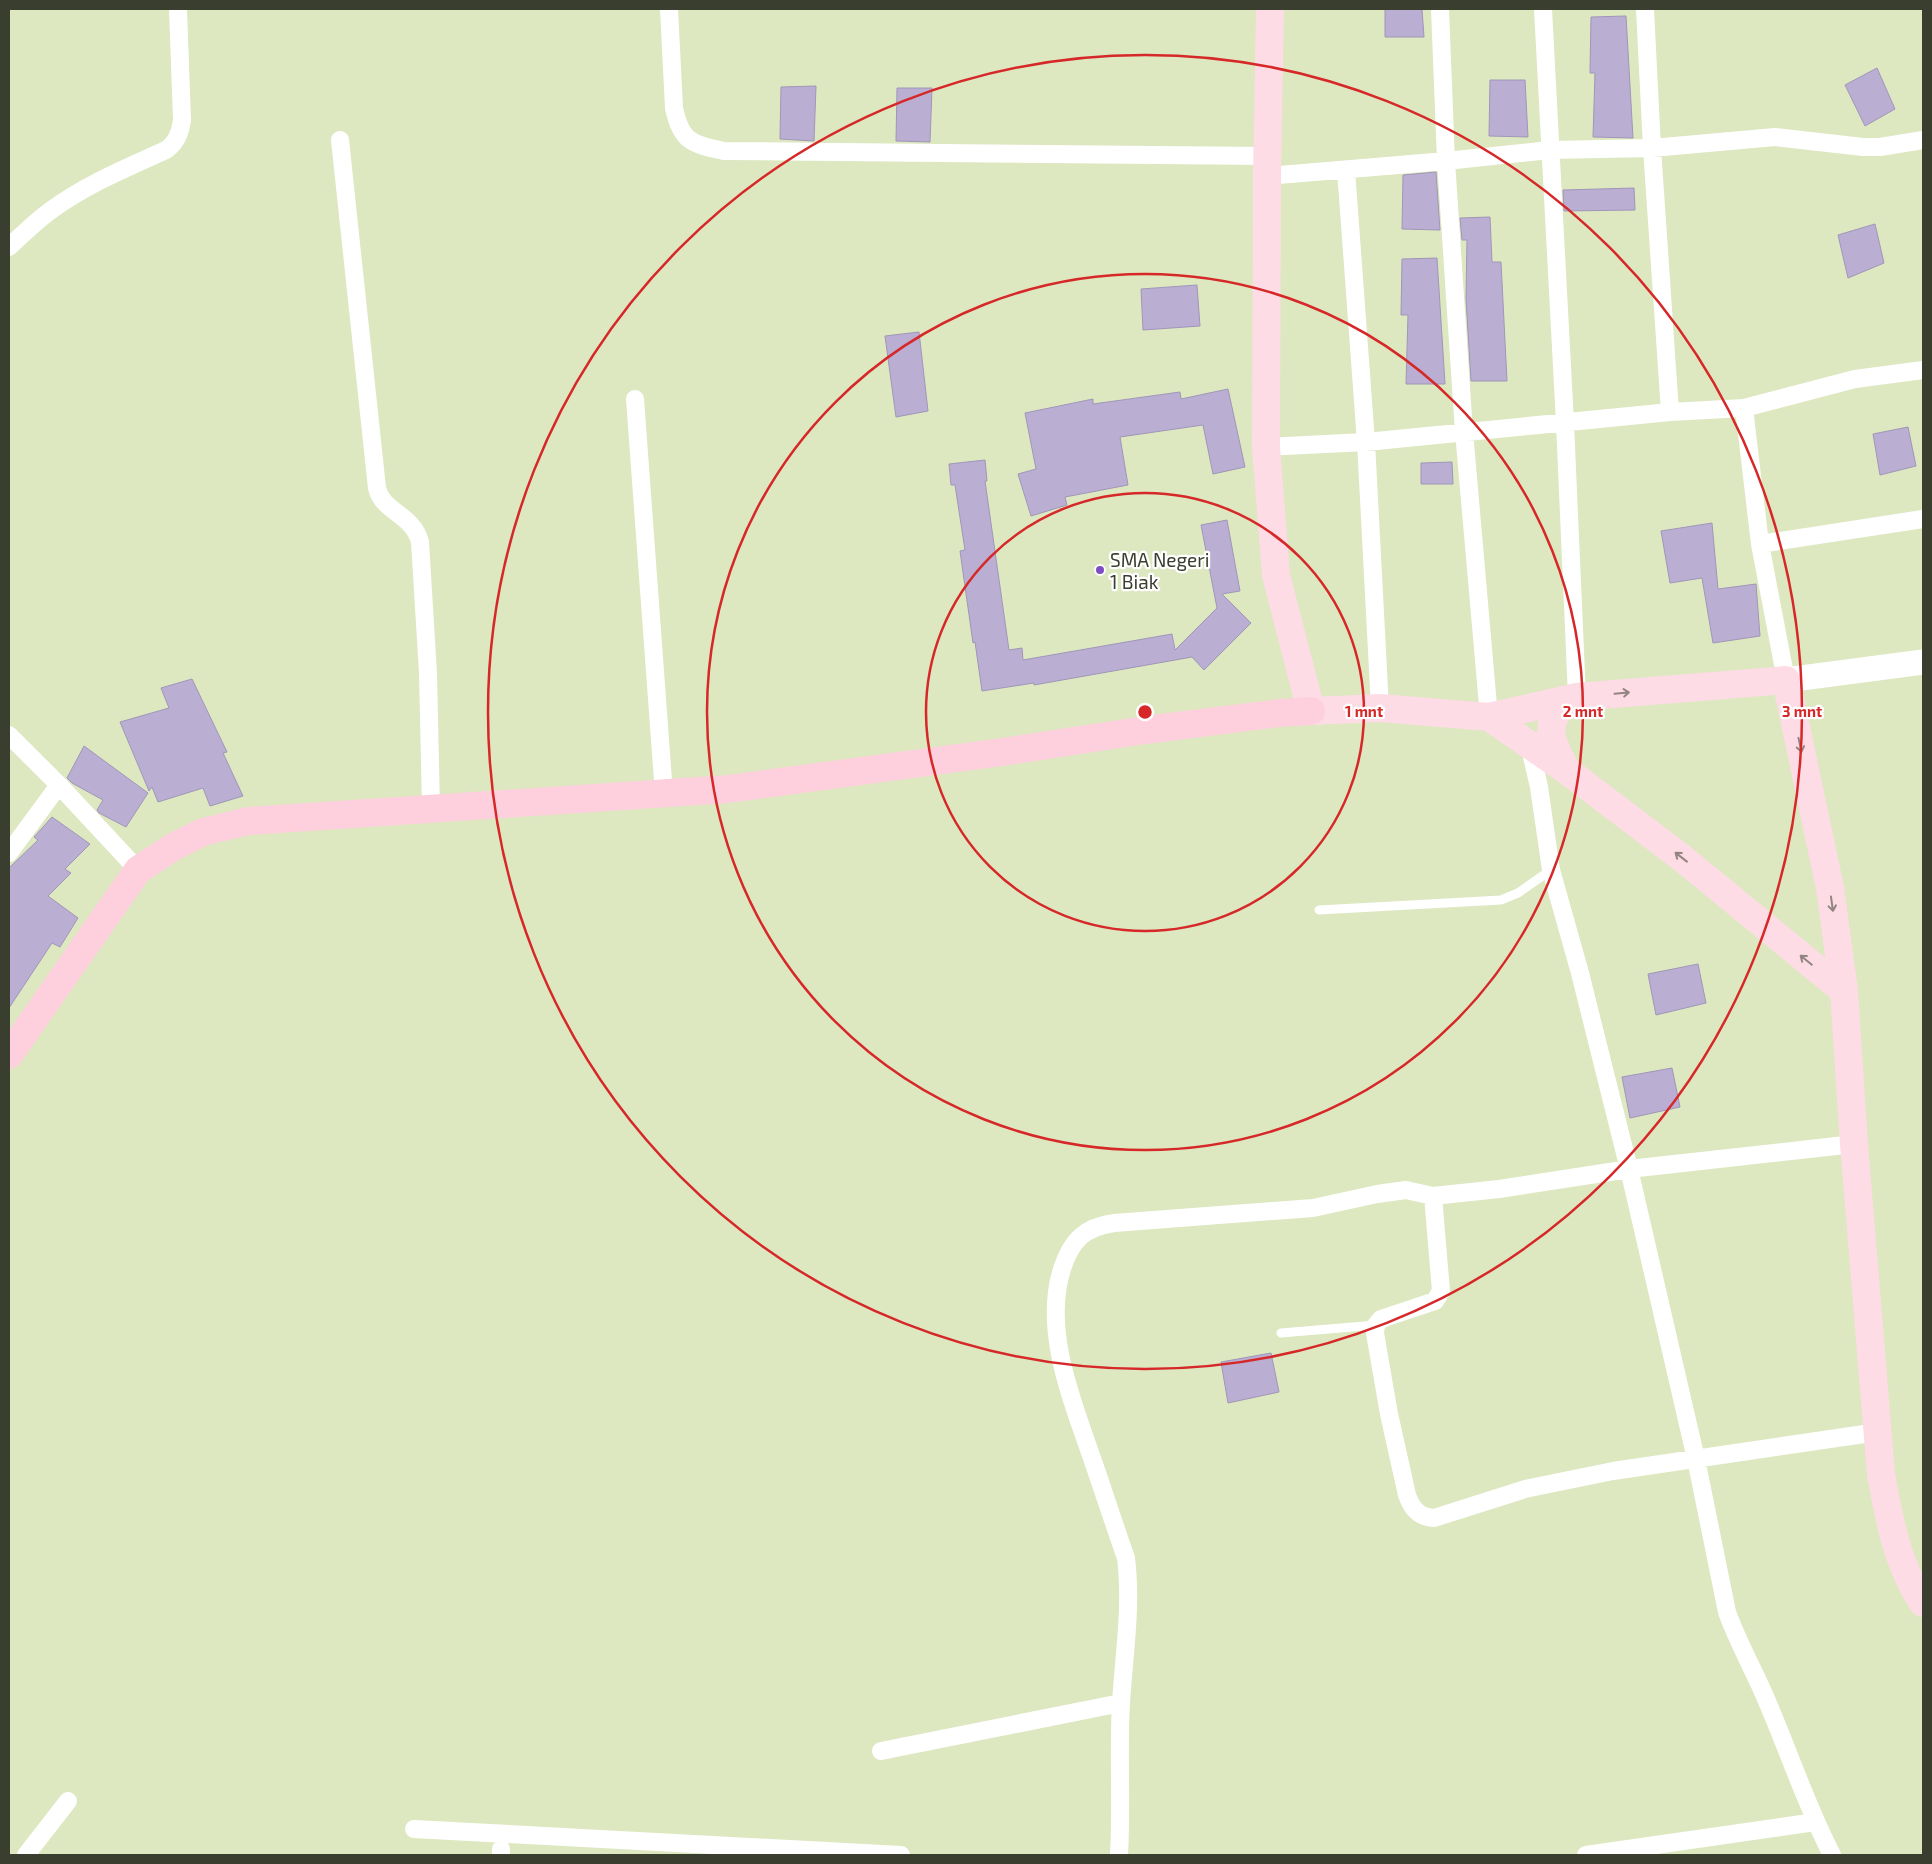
<svg xmlns="http://www.w3.org/2000/svg" width="1932" height="1864" viewBox="0 0 1932 1864" font-family="'Exo 2',sans-serif">
<style>
.building{fill:#baafd3;stroke:#a096b9}
.lines{fill:none;stroke-linecap:round;stroke-linejoin:round}
.service{stroke:#fff;stroke-width:9}
.minor{stroke:#fff;stroke-width:18}
.secondary{stroke:#fff;stroke-width:25}
.primary{stroke:#fedce6;stroke-width:28}
.trunk{stroke:#fed0de;stroke-width:28}
.oneway{stroke:#928581}
.ring{fill:none;stroke:#d62828;stroke-width:2.5}
.poi-dot{fill:#7d4bc3;stroke:#fff;stroke-width:2}
.labels{text-anchor:middle;dominant-baseline:central;stroke-width:4.5;stroke-linejoin:round;paint-order:stroke}
.poi-label{font-size:19px;fill:#3a3e2e;stroke:#fff;text-anchor:start}
.centre{fill:#d62828;stroke:#fff;stroke-width:2.5}
.ring-label{font-size:15px;text-anchor:middle;font-weight:bold;fill:#d62828;stroke:#fff;stroke-width:4.5;stroke-linejoin:round;paint-order:stroke}
</style>
<rect width="100%" height="100%" fill="#dde7c0"/>
<path class="building" d="M 1385,9 L 1422,9 L 1424,37 L 1385,37 Z
M 1626,16 L 1633,138 L 1593,137 L 1595,73 L 1590,73 L 1591,17 Z
M 1877,68 L 1895,109 L 1865,126 L 1845,85 Z
M 1490,80 L 1525,80 L 1528,137 L 1489,136 Z
M 816,86 L 814,141 L 780,139 L 781,87 Z
M 897,88 L 932,88 L 930,142 L 896,141 Z
M 1436,172 L 1440,230 L 1402,229 L 1403,175 Z
M 1634,188 L 1635,210 L 1564,211 L 1563,190 Z
M 1490,217 L 1492,262 L 1501,262 L 1507,381 L 1471,381 L 1466,299 L 1467,240 L 1462,240 L 1460,218 Z
M 1875,224 L 1884,263 L 1848,278 L 1838,235 Z
M 1437,258 L 1445,384 L 1406,384 L 1408,315 L 1401,315 L 1402,259 Z
M 1197,285 L 1200,326 L 1143,330 L 1141,289 Z
M 919,332 L 928,411 L 896,417 L 885,336 Z
M 1228,389 L 1245,467 L 1213,474 L 1203,425 L 1120,437 L 1128,485 L 1065,497 L 1067,505 L 1031,516 L 1018,474 L 1036,469 L 1025,413 L 1093,399 L 1093,404 L 1180,392 L 1181,399 Z
M 1908,427 L 1916,466 L 1880,475 L 1873,434 Z
M 985,460 L 987,481 L 985,481 L 1009,650 L 1022,648 L 1023,660 L 1172,634 L 1175,650 L 1217,608 L 1201,525 L 1227,520 L 1240,591 L 1222,594 L 1251,623 L 1204,670 L 1192,657 L 1034,685 L 1034,683 L 982,691 L 975,642 L 973,643 L 960,551 L 965,550 L 955,485 L 951,485 L 949,464 Z
M 1452,462 L 1453,484 L 1421,484 L 1421,463 Z
M 1712,523 L 1718,589 L 1756,584 L 1760,636 L 1713,643 L 1702,578 L 1670,583 L 1661,531 Z
M 192,679 L 227,752 L 223,753 L 243,796 L 210,806 L 203,788 L 158,802 L 152,787 L 149,791 L 120,722 L 169,708 L 161,688 Z
M 84,746 L 148,793 L 126,827 L 99,813 L 97,810 L 103,800 L 72,783 L 67,778 Z
M 52,817 L 90,844 L 65,869 L 71,873 L 48,896 L 78,918 L 60,947 L 52,943 L 9,1008 L 9,868 L 38,840 L 34,837 Z
M 1698,964 L 1706,1003 L 1656,1015 L 1648,974 Z
M 1672,1068 L 1680,1107 L 1630,1118 L 1622,1077 Z
M 1271,1353 L 1279,1392 L 1228,1403 L 1221,1362 Z"/>
<g class="lines">
<path class="service" d="M 1319,910 L 1501,900 L 1518,893 L 1551,870
M 1281,1333 L 1376,1325"/>
<path class="minor" d="M 669,9 L 674,108 C 681,142 692,144 724,151 L 1267,156
M 1440,9 L 1446,161 L 1464,432 L 1489,717
M 1543,9 L 1565,423 L 1577,697
M 1645,9 L 1652,148 L 1670,412
M 340,140 L 377,488 C 382,512 413,514 420,542 L 428,673 L 431,808
M 1346,170 L 1366,442 L 1380,708
M 1267,176 L 1446,161 L 1550,150 L 1652,148 L 1775,137 L 1863,147 L 1880,147 L 1923,140
M 9,247 C 22,235 35,222 50,211 C 85,185 126,168 166,150 C 177,142 180,133 182,120 L 178,9
M 635,399 L 664,794
M 1744,408 L 1855,379 L 1923,370
M 1266,447 L 1366,442 L 1670,412 L 1744,408 L 1760,544 L 1786,680
M 1760,544 L 1923,519
M 9,735 L 59,785 L 138,870
M 1530,748 L 1539,787 L 1551,870 L 1580,973 L 1629,1169 L 1696,1459 L 1727,1612 C 1737,1640 1751,1665 1763,1692 C 1787,1746 1805,1803 1832,1855
M 9,853 L 59,785
M 1433,1196 L 1441,1291 L 1435,1301 L 1381,1319 L 1376,1325 L 1375,1333 L 1389,1414 L 1407,1495 C 1412,1509 1419,1517 1434,1518 L 1525,1489 L 1613,1471 L 1878,1432
M 881,1751 L 1121,1703
M 414,1829 L 901,1855
M 26,1855 L 68,1801
M 501,1855 L 501,1849
M 1119,1855 C 1122,1804 1118,1753 1121,1703 C 1124,1654 1132,1607 1126,1558 C 1115,1527 1105,1496 1094,1464 C 1074,1405 1042,1332 1062,1269 C 1071,1241 1084,1227 1114,1223 L 1313,1208 L 1377,1194 L 1406,1190 L 1433,1196 L 1499,1189 L 1629,1169 L 1854,1144
M 1586,1855 L 1815,1822"/>
<path class="secondary" d="M 1786,680 L 1923,662"/>
<path class="primary" d="M 1270,9 L 1267,176 L 1266,447 L 1276,575 L 1311,711 L 1380,708 L 1489,717 L 1577,697 L 1786,680 L 1830,888 L 1844,991 L 1854,1144 L 1881,1474 C 1889,1519 1897,1565 1923,1603
M 1489,717 L 1566,770 L 1682,858 L 1844,991
M 1566,770 C 1558,752 1542,730 1558,712 C 1563,706 1571,702 1577,697"/>
<path class="trunk" d="M 9,1055 L 138,870 L 173,847 L 203,832 L 248,821 L 728,789 L 1002,752 L 1145,730 L 1280,713 L 1311,711"/>
</g>
<defs><path id="oneway-shaft" d="M-6 0H5M1.5-3L5.5 0L1.5 3" fill="none" stroke-width="1.6" stroke-linecap="round" stroke-linejoin="round" transform="scale(1.25)"/></defs>
<g class="oneway">
<use href="#oneway-shaft" transform="translate(1622 693) rotate(-5)"/>
<use href="#oneway-shaft" transform="translate(1800 745) rotate(78)"/>
<use href="#oneway-shaft" transform="translate(1681 857) rotate(-142)"/>
<use href="#oneway-shaft" transform="translate(1832 904) rotate(82)"/>
<use href="#oneway-shaft" transform="translate(1806 960) rotate(-141)"/>
</g>
<g class="ring">
<circle cx="1145" cy="712" r="219"/>
<circle cx="1145" cy="712" r="438"/>
<circle cx="1145" cy="712" r="657"/>
</g>
<circle class="poi-dot" cx="1100" cy="570" r="5"/>
<g class="labels">
<g class="poi-label">
<text x="1110" y="559">SMA Negeri<tspan x="1110" dy="22">1 Biak</tspan></text>
</g>
</g>
<circle cx="1145" cy="712" r="8" class="centre"/>
<g class="ring-label">
<text x="1364" y="717">1 mnt</text>
<text x="1583" y="717">2 mnt</text>
<text x="1802" y="717">3 mnt</text>
</g>
<rect width="1932" height="1864" fill="none" stroke="#3a3e2e" stroke-width="20"/>
</svg>
